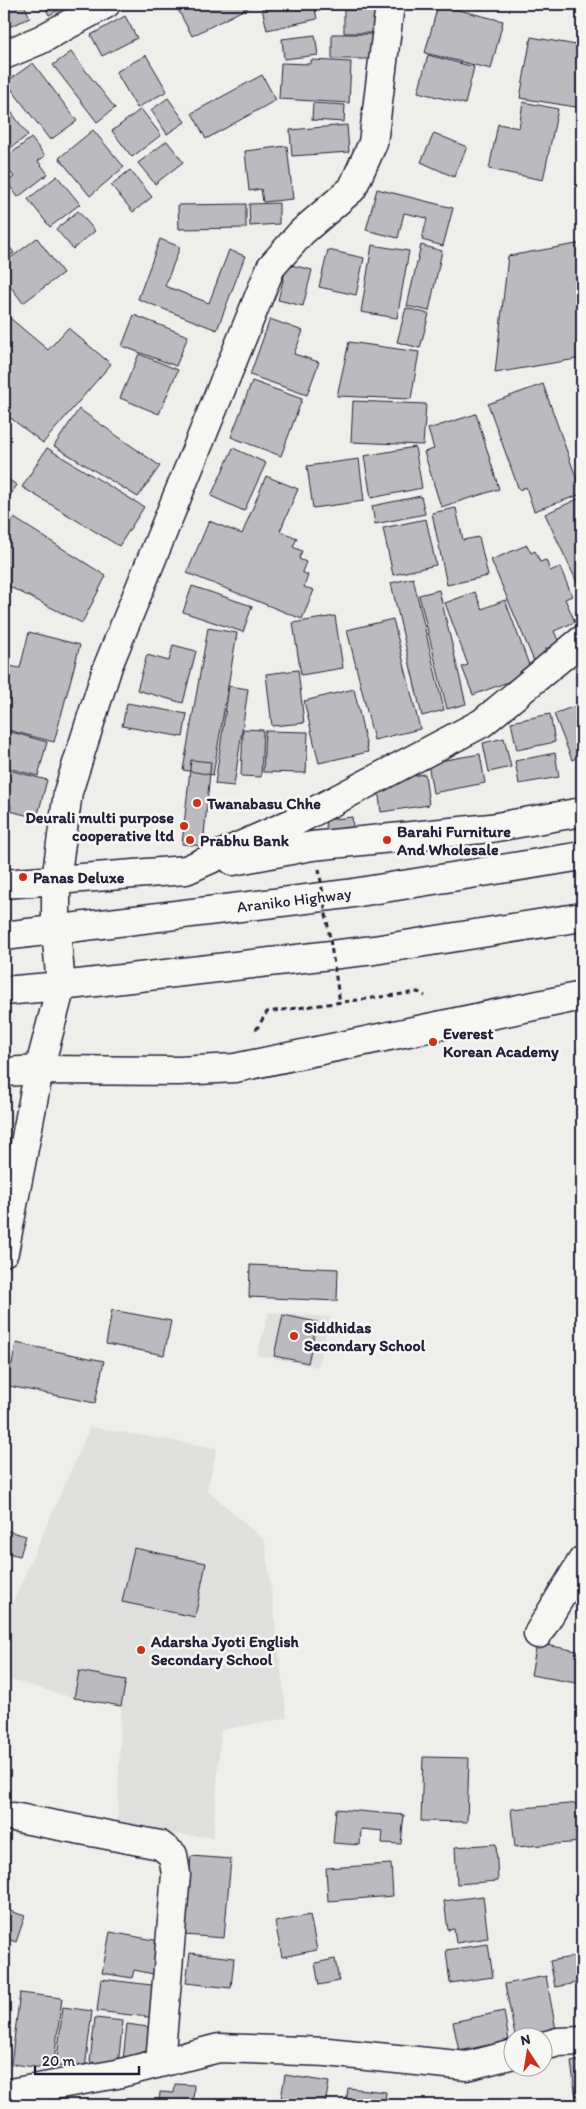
<svg xmlns="http://www.w3.org/2000/svg" width="586" height="2109" viewBox="0 0 586 2109" font-family="Itim,sans-serif">
<style>
.built{fill:#dfdfde}
.building{fill:#bbbbbf;stroke:#22223b}
.lines{fill:none;stroke-linecap:round;stroke-linejoin:round}
.minor-casing{stroke:#22223b;stroke-width:31}
.major-casing{stroke:#22223b;stroke-width:31}
.highway-casing{stroke:#22223b;stroke-width:31}
.path{stroke:#22223b;stroke-width:3;stroke-dasharray:5 4;stroke-linecap:butt}
.minor{stroke:#f6f6f2;stroke-width:28}
.major{stroke:#f6f6f2;stroke-width:28}
.highway{stroke:#f6f6f2;stroke-width:28}
.path-bridge{stroke:#22223b;stroke-width:3;stroke-dasharray:5 4;stroke-linecap:butt}
.poi-dot{fill:#c8321e;stroke:#f6f6f2;stroke-width:2}
.labels{text-anchor:middle;dominant-baseline:central;stroke-width:5;stroke-linejoin:round;paint-order:stroke}
.poi-label{font-size:16px;font-weight:bold;fill:#22223b;stroke:#f6f6f2;text-anchor:start}
.street-label{font-size:16px;fill:#22223b;stroke:#f6f6f2}
</style>
<rect width="100%" height="100%" fill="#eeeeeb"/>
<filter id="ink" filterUnits="userSpaceOnUse"><feTurbulence type="fractalNoise" baseFrequency=".02" numOctaves="2"/><feDisplacementMap in="SourceGraphic" scale="10" xChannelSelector="R" yChannelSelector="G"/><feConvolveMatrix kernelMatrix="1 2 1 2 8 2 1 2 1" color-interpolation-filters="sRGB"/></filter>
<g filter="url(#ink)">
<path class="built" d="M 269,1312 L 330,1317 L 318,1367 L 257,1355 Z
M 90,1427 L 217,1448 L 207,1490 L 265,1541 L 287,1718 L 221,1730 L 213,1837 L 117,1831 L 121,1706 L 74,1698 L 4,1678 L 4,1622 Z"/>
<path class="building" d="M 4,4 L 24,4 L 30,18 L 4,29 Z
M 43,4 L 71,4 L 49,15 Z
M 175,4 L 250,4 L 251,6 L 192,36 Z
M 261,4 L 314,4 L 317,19 L 267,30 Z
M 325,4 L 379,4 L 379,10 L 325,9 Z
M 454,4 L 483,4 L 482,9 Z
M 438,5 L 503,21 L 491,69 L 425,53 Z
M 344,10 L 377,10 L 377,33 L 344,33 Z
M 125,16 L 137,38 L 102,56 L 91,35 Z
M 332,34 L 373,34 L 373,59 L 332,59 Z
M 315,35 L 318,55 L 284,59 L 282,39 Z
M 531,37 L 582,46 L 582,108 L 520,98 Z
M 71,52 L 115,108 L 97,122 L 53,65 Z
M 146,55 L 167,91 L 137,108 L 116,72 Z
M 428,55 L 474,67 L 465,104 L 418,92 Z
M 311,60 L 351,62 L 349,103 L 279,99 L 281,63 L 311,64 Z
M 33,63 L 77,121 L 50,140 L 6,82 Z
M 262,75 L 276,100 L 206,139 L 192,113 Z
M 4,79 L 12,90 L 4,96 Z
M 168,98 L 185,122 L 167,134 L 151,110 Z
M 4,102 L 28,135 L 4,153 Z
M 523,102 L 558,109 L 543,180 L 489,169 L 498,124 L 519,128 Z
M 313,103 L 345,105 L 344,122 L 312,120 Z
M 141,109 L 161,135 L 132,157 L 112,131 Z
M 347,125 L 349,152 L 292,156 L 290,130 Z
M 93,130 L 124,167 L 90,196 L 59,158 Z
M 434,133 L 467,147 L 454,177 L 421,162 Z
M 31,138 L 45,156 L 38,161 L 48,174 L 18,197 L 7,182 L 14,177 L 4,163 L 4,159 Z
M 167,141 L 183,162 L 155,184 L 138,163 Z
M 287,146 L 293,199 L 263,202 L 261,189 L 249,191 L 245,151 Z
M 130,170 L 152,197 L 133,212 L 111,185 Z
M 57,176 L 80,204 L 50,227 L 28,199 Z
M 377,189 L 453,208 L 443,246 L 422,240 L 427,218 L 404,213 L 398,238 L 366,230 Z
M 279,203 L 279,224 L 250,226 L 249,204 Z
M 246,204 L 246,228 L 179,229 L 178,205 Z
M 78,211 L 95,231 L 73,249 L 56,229 Z
M 37,238 L 63,273 L 23,303 L 4,278 L 4,263 Z
M 4,239 L 14,253 L 4,260 Z
M 160,239 L 180,247 L 165,286 L 209,303 L 229,250 L 245,256 L 217,330 L 138,299 Z
M 582,243 L 582,358 L 495,373 L 508,256 Z
M 372,245 L 409,251 L 397,318 L 361,312 Z
M 421,245 L 442,251 L 429,311 L 407,306 Z
M 328,250 L 364,258 L 356,295 L 319,287 Z
M 287,264 L 312,270 L 303,306 L 278,300 Z
M 406,308 L 429,314 L 420,348 L 397,342 Z
M 4,313 L 48,350 L 68,328 L 111,364 L 43,443 L 4,413 Z
M 134,315 L 188,336 L 176,366 L 122,346 Z
M 270,319 L 303,331 L 294,354 L 319,362 L 307,395 L 250,375 Z
M 349,342 L 419,352 L 411,399 L 337,396 Z
M 139,354 L 178,370 L 159,414 L 120,398 Z
M 252,381 L 302,399 L 281,456 L 231,437 Z
M 543,384 L 582,494 L 534,511 L 526,487 L 519,490 L 488,404 Z
M 353,401 L 426,404 L 423,445 L 351,442 Z
M 79,409 L 160,466 L 138,497 L 54,446 Z
M 476,414 L 499,489 L 441,507 L 424,452 L 434,449 L 428,429 Z
M 415,447 L 422,488 L 371,498 L 364,456 Z
M 47,448 L 144,507 L 119,546 L 22,487 Z
M 233,448 L 266,463 L 244,511 L 211,496 Z
M 359,459 L 364,501 L 313,508 L 307,466 Z
M 266,476 L 298,489 L 280,531 L 297,538 L 293,547 L 302,551 L 299,559 L 306,562 L 302,572 L 308,575 L 304,587 L 314,590 L 302,619 L 187,573 L 209,521 L 242,534 Z
M 4,477 L 17,485 L 4,505 Z
M 421,496 L 425,514 L 375,524 L 372,506 Z
M 582,497 L 582,593 L 545,514 Z
M 456,508 L 463,540 L 479,537 L 488,576 L 447,585 L 432,513 Z
M 14,518 L 106,576 L 82,623 L 4,584 L 4,533 Z
M 426,519 L 436,565 L 393,575 L 383,528 Z
M 527,545 L 531,553 L 535,551 L 540,562 L 546,560 L 550,571 L 560,567 L 572,596 L 565,599 L 575,622 L 554,631 L 559,643 L 545,649 L 550,662 L 537,668 L 491,560 Z
M 413,578 L 444,710 L 422,716 L 391,583 Z
M 192,586 L 252,606 L 243,632 L 183,612 Z
M 439,590 L 466,704 L 447,709 L 419,595 Z
M 475,592 L 482,609 L 505,600 L 532,673 L 473,695 L 462,667 L 468,665 L 445,603 Z
M 335,616 L 343,668 L 301,675 L 293,623 Z
M 393,619 L 420,729 L 374,740 L 347,630 Z
M 208,628 L 237,633 L 213,775 L 183,770 Z
M 29,632 L 80,645 L 54,742 L 4,729 L 4,665 L 20,668 Z
M 173,645 L 196,651 L 183,703 L 137,690 L 147,655 L 169,661 Z
M 298,670 L 304,723 L 272,726 L 266,674 Z
M 229,686 L 248,689 L 234,786 L 215,784 Z
M 354,689 L 368,752 L 319,763 L 304,701 Z
M 127,703 L 187,714 L 183,737 L 122,726 Z
M 580,704 L 582,711 L 582,755 L 572,760 L 554,714 Z
M 550,714 L 555,742 L 517,750 L 511,722 Z
M 243,729 L 263,730 L 261,777 L 241,776 Z
M 4,730 L 47,742 L 38,776 L 4,767 Z
M 265,731 L 308,732 L 306,773 L 263,772 Z
M 504,738 L 511,767 L 489,772 L 483,743 Z
M 555,753 L 559,777 L 519,784 L 515,761 Z
M 480,754 L 485,783 L 433,793 L 428,763 Z
M 191,760 L 211,762 L 203,846 L 182,844 Z
M 5,769 L 47,780 L 37,818 L 10,811 L 11,806 L 4,804 Z
M 425,774 L 429,805 L 381,812 L 377,781 Z
M 352,817 L 354,835 L 328,838 L 325,820 Z
M 250,1265 L 338,1269 L 337,1301 L 249,1297 Z
M 112,1310 L 171,1321 L 164,1355 L 106,1344 Z
M 283,1315 L 317,1322 L 308,1363 L 274,1356 Z
M 16,1343 L 104,1361 L 95,1403 L 4,1385 L 4,1363 L 12,1364 Z
M 4,1530 L 26,1536 L 20,1556 L 4,1552 Z
M 134,1548 L 206,1563 L 195,1617 L 122,1602 Z
M 537,1643 L 582,1652 L 582,1684 L 531,1675 Z
M 79,1671 L 126,1680 L 121,1706 L 74,1698 Z
M 4,1744 L 10,1745 L 4,1768 Z
M 423,1757 L 469,1758 L 467,1822 L 421,1821 Z
M 580,1803 L 582,1842 L 515,1847 L 511,1809 Z
M 336,1809 L 404,1815 L 401,1844 L 382,1843 L 383,1831 L 361,1829 L 360,1845 L 333,1843 Z
M 496,1844 L 498,1881 L 457,1884 L 455,1847 Z
M 191,1856 L 231,1859 L 224,1938 L 184,1935 Z
M 391,1864 L 393,1896 L 328,1901 L 326,1868 Z
M 483,1896 L 488,1938 L 456,1943 L 454,1929 L 448,1930 L 444,1901 Z
M 4,1909 L 25,1916 L 16,1942 L 4,1938 Z
M 310,1915 L 317,1950 L 282,1957 L 275,1922 Z
M 110,1932 L 165,1942 L 158,1975 L 134,1970 L 132,1978 L 102,1973 Z
M 488,1944 L 493,1977 L 450,1983 L 446,1950 Z
M 190,1953 L 234,1958 L 231,1988 L 186,1983 Z
M 582,1955 L 582,1982 L 555,1987 L 550,1961 Z
M 335,1959 L 339,1981 L 319,1985 L 315,1963 Z
M 546,1976 L 556,2030 L 525,2036 L 515,2036 L 505,1984 Z
M 101,1979 L 160,1986 L 156,2018 L 97,2011 Z
M 20,1993 L 62,1998 L 53,2069 L 11,2064 Z
M 63,2007 L 92,2011 L 85,2069 L 56,2066 Z
M 504,2011 L 509,2041 L 459,2051 L 453,2022 Z
M 95,2018 L 123,2021 L 118,2065 L 90,2062 Z
M 127,2024 L 155,2028 L 150,2064 L 123,2060 Z
M 582,2060 L 582,2105 L 577,2105 L 571,2062 Z
M 285,2075 L 329,2082 L 325,2105 L 280,2105 Z
M 175,2084 L 194,2085 L 193,2105 L 159,2105 L 160,2092 L 174,2093 Z
M 348,2088 L 386,2092 L 385,2105 L 346,2105 Z"/>
<g class="lines">
<g class="minor-casing">
<path id="minor" d="M 4,55 L 40,40 L 106,4
M 233,861 L 312,846 L 491,828 L 582,812
M 4,884 L 186,870 L 292,823 L 482,723 L 582,640
M 61,986 L 56,930 L 56,880 L 68,792 L 108,666 L 271,267 L 302,232 L 352,189 L 373,143 L 390,4
M 4,1072 L 39,1070 L 179,1071 L 235,1068 L 582,996
M 538,1634 L 582,1561
M 13,1817 L 160,1845 L 173,1855 L 176,1874 L 160,2063
M 544,2046 L 558,2042 L 582,2041
M 4,2094 L 117,2074 L 219,2048 L 327,2052 L 467,2066 L 514,2054"/>
</g>
<g class="major-casing">
<path id="major" d="M 4,1252 L 39,1070 L 61,986"/>
</g>
<g class="highway-casing">
<path id="highway" d="M 4,936 L 347,894 L 582,856
M 4,991 L 61,986 L 374,950 L 582,917"/>
</g>
<path class="path" d="M 256,1030 L 267,1012 L 418,992 L 425,996"/>
<use href="#minor" class="minor"/>
<use href="#major" class="major"/>
<use href="#highway" class="highway"/>
<path class="path-bridge" d="M 319,869 L 340,1003"/>
</g>
</g>
<g class="poi-dot">
<circle cx="197" cy="803" r="5"/>
<circle cx="184" cy="826" r="5"/>
<circle cx="190" cy="840" r="5"/>
<circle cx="387" cy="840" r="5"/>
<circle cx="23" cy="877" r="5"/>
<circle cx="433" cy="1042" r="5"/>
<circle cx="294" cy="1336" r="5"/>
<circle cx="141" cy="1650" r="5"/>
</g>
<g class="labels">
<g class="poi-label">
<text x="207" y="803">Twanabasu Chhe</text>
<text x="174" y="817" text-anchor="end">Deurali multi purpose<tspan x="174" dy="18">cooperative ltd</tspan></text>
<text x="397" y="831">Barahi Furniture<tspan x="397" dy="18">And Wholesale</tspan></text>
<text x="200" y="840">Prabhu Bank</text>
<text x="33" y="877">Panas Deluxe</text>
<text x="443" y="1033">Everest<tspan x="443" dy="18">Korean Academy</tspan></text>
<text x="304" y="1327">Siddhidas<tspan x="304" dy="18">Secondary School</tspan></text>
<text x="151" y="1641">Adarsha Jyoti English<tspan x="151" dy="18">Secondary School</tspan></text>
</g>
<g class="street-label">
<text transform="translate(294 900) rotate(-7)">Araniko Highway</text>
</g>
</g>
<rect width="586" height="2109" fill="none" stroke="#f6f6f2" stroke-width="20"/>
<rect x="10" y="10" width="566" height="2089" fill="none" stroke="#22223b" stroke-width="2" filter="url(#ink)"/>
<g transform="translate(528 2052) rotate(348)"><circle r="24" fill="#f6f6f2" stroke="#a1a1a9"/>
<path d="M0-4L9 19L0 12L-9 19Z" fill="#c8321e"/>
<text y="-8" font-size="14" font-weight="bold" text-anchor="middle" fill="#22223b">N</text>
</g>
<path d="M35 2066v8h104v-8" fill="none" stroke="#22223b" stroke-width="2.5"/>
<text x="42" y="2066" font-size="15" fill="#22223b" stroke="#f6f6f2" stroke-width="4" paint-order="stroke">20 m</text>
</svg>
